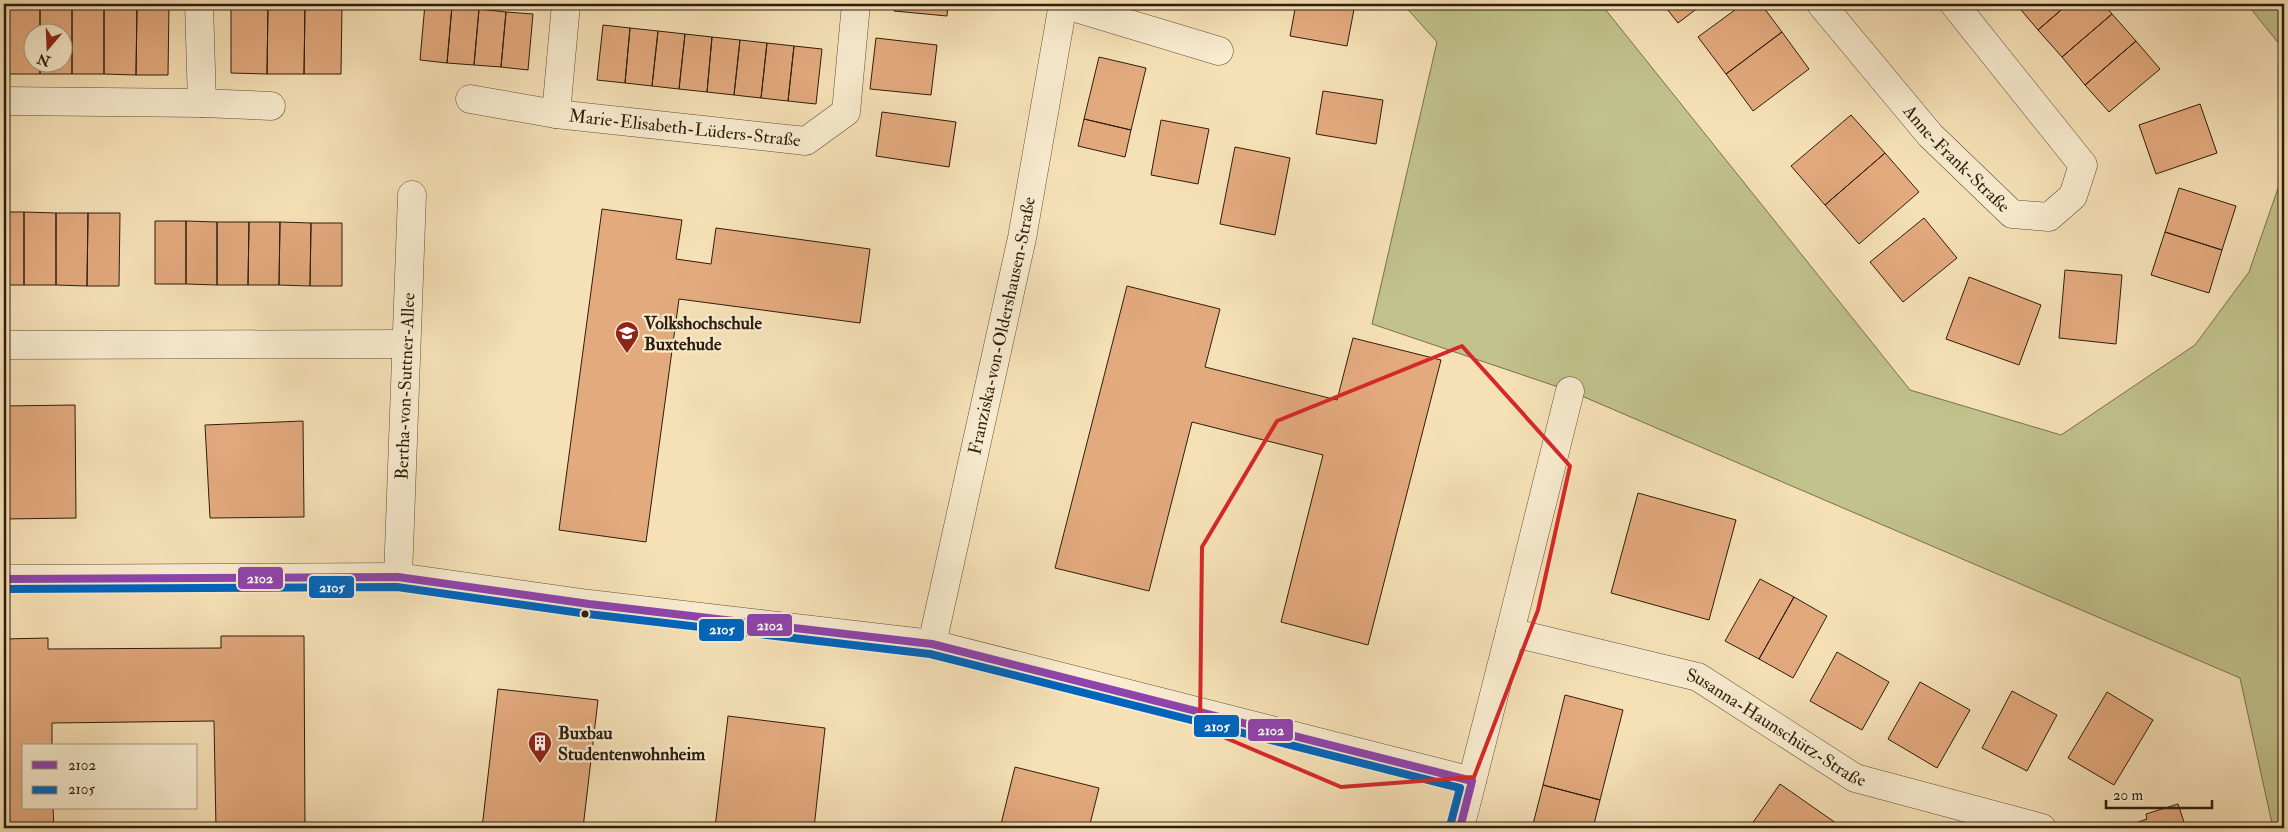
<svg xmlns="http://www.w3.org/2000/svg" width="2288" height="832" viewBox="0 0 2288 832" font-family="'IM FELL Double Pica',serif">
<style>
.green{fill:#c1c28c;stroke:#77704c}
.building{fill:#e3aa7e;stroke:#2d1d0c}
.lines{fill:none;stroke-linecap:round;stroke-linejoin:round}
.minor-casing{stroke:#5f4e37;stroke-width:29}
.minor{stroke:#f9ecd0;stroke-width:28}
.bus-1-casing{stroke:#f9ecd0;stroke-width:11}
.bus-2-casing{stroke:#f9ecd0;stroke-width:11}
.bus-1{stroke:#8e44ad;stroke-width:8}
.bus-2{stroke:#0065bd;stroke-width:8}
.marked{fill:none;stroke:#d62828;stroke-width:4;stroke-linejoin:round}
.bus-dot{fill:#2d1d0c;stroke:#f9ecd0;stroke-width:2}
.labels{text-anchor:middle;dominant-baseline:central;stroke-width:4.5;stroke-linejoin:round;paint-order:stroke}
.street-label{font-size:18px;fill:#2d1d0c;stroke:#f9ecd0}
.poi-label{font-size:18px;font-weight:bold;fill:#2d1d0c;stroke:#f9ecd0;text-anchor:start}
.line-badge{stroke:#f9ecd0;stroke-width:2}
.badge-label{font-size:14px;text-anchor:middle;font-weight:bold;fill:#fff}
</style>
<rect width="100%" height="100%" fill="#f6e1b7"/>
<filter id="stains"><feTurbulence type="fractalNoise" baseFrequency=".004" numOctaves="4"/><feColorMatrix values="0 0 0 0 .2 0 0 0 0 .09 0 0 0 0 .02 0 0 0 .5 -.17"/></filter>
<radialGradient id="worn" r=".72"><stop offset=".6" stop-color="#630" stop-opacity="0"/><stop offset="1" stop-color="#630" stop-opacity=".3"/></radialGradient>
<path class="green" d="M 1403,4 L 1601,4 L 1910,390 L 2061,435 L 2195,345 L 2249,272 L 2284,171 L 2284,828 L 2273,828 L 2240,678 L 1570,391 L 1372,324 L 1437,42 Z
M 2247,4 L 2284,4 L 2284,50 Z"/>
<path class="building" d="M 4,4 L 8,4 L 8,74 L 4,74 Z
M 8,4 L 40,4 L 40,32 L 32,32 L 32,62 L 40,62 L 40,74 L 8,74 Z
M 40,4 L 72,4 L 72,74 L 40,74 L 40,62 L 62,62 L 62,32 L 40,32 Z
M 72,4 L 104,4 L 104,74 L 72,74 Z
M 104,4 L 137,4 L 136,75 L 104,74 Z
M 137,4 L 169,4 L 168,75 L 136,75 Z
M 231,4 L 268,4 L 267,74 L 231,73 Z
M 268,4 L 305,4 L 304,74 L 267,74 Z
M 305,4 L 342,5 L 341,74 L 304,74 Z
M 425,4 L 452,6 L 447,63 L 420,60 Z
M 895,4 L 948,4 L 947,16 L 894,11 Z
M 1296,4 L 1355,4 L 1347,46 L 1290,36 Z
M 1663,4 L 1703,4 L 1678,23 Z
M 1743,4 L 1761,4 L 1782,32 L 1726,74 L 1698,37 Z
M 2016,4 L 2068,4 L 2038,30 Z
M 2068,4 L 2104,4 L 2112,14 L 2062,57 L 2038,30 Z
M 452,6 L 479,9 L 474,65 L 447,63 Z
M 479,9 L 506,12 L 501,67 L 474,65 Z
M 506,12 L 533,14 L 528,70 L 501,67 Z
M 2112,14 L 2136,41 L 2085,85 L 2062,57 Z
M 603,25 L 630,28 L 625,83 L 597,80 Z
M 630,28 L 658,31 L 652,86 L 625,83 Z
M 658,31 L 685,34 L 679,89 L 652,86 Z
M 1782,32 L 1809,69 L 1753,111 L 1726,74 Z
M 685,34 L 712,37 L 707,92 L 679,89 Z
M 712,37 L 740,40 L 734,95 L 707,92 Z
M 876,38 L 937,45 L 931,95 L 870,89 Z
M 740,40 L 767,43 L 761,98 L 734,95 Z
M 2136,41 L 2160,69 L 2109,112 L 2085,85 Z
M 767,43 L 794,46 L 788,101 L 761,98 Z
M 794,46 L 822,49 L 816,104 L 788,101 Z
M 1099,57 L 1146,68 L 1131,130 L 1084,119 Z
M 1323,91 L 1383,100 L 1376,144 L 1316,134 Z
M 2200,104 L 2217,153 L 2156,174 L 2139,125 Z
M 882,112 L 956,122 L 949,167 L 876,156 Z
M 1851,115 L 1885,153 L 1825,205 L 1791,166 Z
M 1084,119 L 1131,130 L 1125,157 L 1078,146 Z
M 1161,120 L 1209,129 L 1198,184 L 1151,175 Z
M 1235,147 L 1290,158 L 1275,235 L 1220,224 Z
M 1885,153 L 1919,192 L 1859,244 L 1825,205 Z
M 2179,188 L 2236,206 L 2222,250 L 2165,232 Z
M 602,209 L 682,220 L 676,259 L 711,264 L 716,228 L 870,249 L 860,323 L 679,299 L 646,542 L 559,530 Z
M 4,212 L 24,212 L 24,285 L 4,285 Z
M 24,212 L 56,213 L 56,285 L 24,285 Z
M 56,213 L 88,213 L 87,286 L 56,285 Z
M 88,213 L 120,213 L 119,286 L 87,286 Z
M 1924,218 L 1957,258 L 1903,302 L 1870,262 Z
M 155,221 L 186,221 L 186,284 L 155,284 Z
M 186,221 L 217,222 L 217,285 L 186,284 Z
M 217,222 L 249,222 L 248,285 L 217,285 Z
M 249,222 L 280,222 L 279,285 L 248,285 Z
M 280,222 L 311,223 L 310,286 L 279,285 Z
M 311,223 L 342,223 L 342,286 L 310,286 Z
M 2165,232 L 2222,250 L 2209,293 L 2151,275 Z
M 2065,270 L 2122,275 L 2116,344 L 2059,338 Z
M 1969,277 L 2041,305 L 2019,365 L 1946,339 Z
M 1127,286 L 1220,309 L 1205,367 L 1337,400 L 1353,338 L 1441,360 L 1368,645 L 1281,622 L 1323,455 L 1192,422 L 1149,591 L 1055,568 Z
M 75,405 L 76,518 L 4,519 L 4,406 Z
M 303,421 L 304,517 L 210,518 L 205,425 Z
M 1638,493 L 1736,520 L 1709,620 L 1611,593 Z
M 1760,579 L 1794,597 L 1759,659 L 1725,641 Z
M 1794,597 L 1827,616 L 1793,678 L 1759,659 Z
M 221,636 L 304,636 L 305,828 L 216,828 L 214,721 L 52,723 L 52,746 L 24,746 L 24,808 L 53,808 L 54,828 L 4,828 L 4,639 L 48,638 L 48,649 L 221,648 Z
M 1837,652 L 1889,682 L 1862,730 L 1810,701 Z
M 1920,682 L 1970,710 L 1937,768 L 1888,739 Z
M 498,689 L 598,700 L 583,828 L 482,828 Z
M 2012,691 L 2057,715 L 2027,771 L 1982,748 Z
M 2107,692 L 2153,720 L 2114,785 L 2068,758 Z
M 1565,695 L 1623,710 L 1600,800 L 1543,785 Z
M 728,716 L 825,728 L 814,828 L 715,828 Z
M 1015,767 L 1099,788 L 1089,828 L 1000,828 Z
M 1780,784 L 1843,828 L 1749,828 Z
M 1543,785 L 1600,800 L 1593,828 L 1532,828 Z
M 2178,804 L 2186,828 L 2122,828 L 2147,819 L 2146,814 Z
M 1237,823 L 1256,828 L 1236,828 Z"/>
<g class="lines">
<g class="minor-casing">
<g id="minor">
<path id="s1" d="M 566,4 L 556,114 L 806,141 L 846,112 L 856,4"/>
<path d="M 1063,4 L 1219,51"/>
<path id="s2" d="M 1821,4 L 1930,135 L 2012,214 L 2049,217 L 2073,196 L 2083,165 L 1954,4"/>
<path d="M 470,99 L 556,114"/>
<path d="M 4,101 L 202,103 L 199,4"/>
<path d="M 202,103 L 271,106"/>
<path d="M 4,345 L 405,344"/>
<path id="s3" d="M 398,577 L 412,195"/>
<path d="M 4,579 L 398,577 L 589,604 L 932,644 L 1472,781 L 1460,828"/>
<path d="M 1510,632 L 1570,391"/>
<path id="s4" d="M 932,644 L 1022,238 L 1063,4"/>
<path id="s5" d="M 1472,781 L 1510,632 L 1698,677 L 1855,778 L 2042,828"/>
</g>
</g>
<use href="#minor" class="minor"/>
<g class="bus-1-casing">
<path id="bus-1" d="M 4,579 L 398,577 L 589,604 L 932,644 L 1472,781 L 1460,828"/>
</g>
<g class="bus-2-casing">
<path id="bus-2" d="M 4,589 L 397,587 L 588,614 L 930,654 L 1460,788 L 1450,826"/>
</g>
<use href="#bus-1" class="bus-1"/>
<use href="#bus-2" class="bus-2"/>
</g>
<path class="marked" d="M 1462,346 L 1570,466 L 1538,610 L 1474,777 L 1341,787 L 1200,727 L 1202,547 L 1277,421 Z"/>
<defs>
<g id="university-pin" transform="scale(1.25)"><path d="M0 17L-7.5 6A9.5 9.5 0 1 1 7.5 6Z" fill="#8f2418" stroke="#f9ecd0"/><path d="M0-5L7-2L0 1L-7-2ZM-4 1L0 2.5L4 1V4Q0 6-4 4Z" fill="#fff"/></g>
<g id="building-pin" transform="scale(1.25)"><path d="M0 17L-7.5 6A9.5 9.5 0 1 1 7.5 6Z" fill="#8f2418" stroke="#f9ecd0"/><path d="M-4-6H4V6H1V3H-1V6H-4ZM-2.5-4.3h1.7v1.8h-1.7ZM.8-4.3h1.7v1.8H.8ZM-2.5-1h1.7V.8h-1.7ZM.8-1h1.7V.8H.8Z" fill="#fff"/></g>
</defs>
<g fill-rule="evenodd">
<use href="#university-pin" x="627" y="333"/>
<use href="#building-pin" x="540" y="743"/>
</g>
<circle class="bus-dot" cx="585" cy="614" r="4.5"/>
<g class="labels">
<g class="street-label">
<text stroke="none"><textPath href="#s1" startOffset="240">Marie-Elisabeth-Lüders-Straße</textPath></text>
<text stroke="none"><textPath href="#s2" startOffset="206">Anne-Frank-Straße</textPath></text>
<text stroke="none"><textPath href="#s4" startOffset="326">Franziska-von-Oldershausen-Straße</textPath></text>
<text stroke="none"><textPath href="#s3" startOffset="191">Bertha-von-Suttner-Allee</textPath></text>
<text stroke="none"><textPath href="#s5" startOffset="440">Susanna-Haunschütz-Straße</textPath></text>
</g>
<g class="poi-label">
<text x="644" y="323">Volkshochschule<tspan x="644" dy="21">Buxtehude</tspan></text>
<text x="558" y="733">Buxbau<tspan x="558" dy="21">Studentenwohnheim</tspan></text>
</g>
</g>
<g class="line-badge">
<rect x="237" y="566" width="47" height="24" rx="5" fill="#8e44ad"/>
<rect x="308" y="575" width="47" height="24" rx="5" fill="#0065bd"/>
<rect x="746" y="613" width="47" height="24" rx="5" fill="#8e44ad"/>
<rect x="698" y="618" width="47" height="24" rx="5" fill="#0065bd"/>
<rect x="1193" y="714" width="47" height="24" rx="5" fill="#0065bd"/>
<rect x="1247" y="718" width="47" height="24" rx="5" fill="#8e44ad"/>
</g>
<g class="badge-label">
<text x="260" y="583">2102</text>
<text x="332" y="592">2105</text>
<text x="770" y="630">2102</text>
<text x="722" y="634">2105</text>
<text x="1217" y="731">2105</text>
<text x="1271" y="735">2102</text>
</g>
<rect width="2288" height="832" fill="none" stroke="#f6e1b7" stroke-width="20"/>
<rect x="5" y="5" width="2278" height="822" fill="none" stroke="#2d1d0c" stroke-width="2.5"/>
<rect x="10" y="10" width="2268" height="812" fill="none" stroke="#2d1d0c"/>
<rect x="22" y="744" width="175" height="65" fill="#f9ecd0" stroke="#a79982"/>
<rect x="32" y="761" width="25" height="8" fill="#8e44ad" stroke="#a79982"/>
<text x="68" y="770" font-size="15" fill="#2d1d0c">2102</text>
<rect x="32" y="786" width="25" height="8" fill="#0065bd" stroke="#a79982"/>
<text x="68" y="794" font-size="15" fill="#2d1d0c">2105</text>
<g transform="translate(48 48) rotate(199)"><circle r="24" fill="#f9ecd0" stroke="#a79982"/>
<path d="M0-4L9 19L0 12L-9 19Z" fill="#8f2418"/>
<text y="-8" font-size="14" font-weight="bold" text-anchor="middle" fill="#2d1d0c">N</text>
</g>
<path d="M2106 800v8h106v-8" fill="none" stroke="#2d1d0c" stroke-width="2.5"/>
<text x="2113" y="800" font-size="15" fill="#2d1d0c" stroke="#f9ecd0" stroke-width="4" paint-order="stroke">20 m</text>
<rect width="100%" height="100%" filter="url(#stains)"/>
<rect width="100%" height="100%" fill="url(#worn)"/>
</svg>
